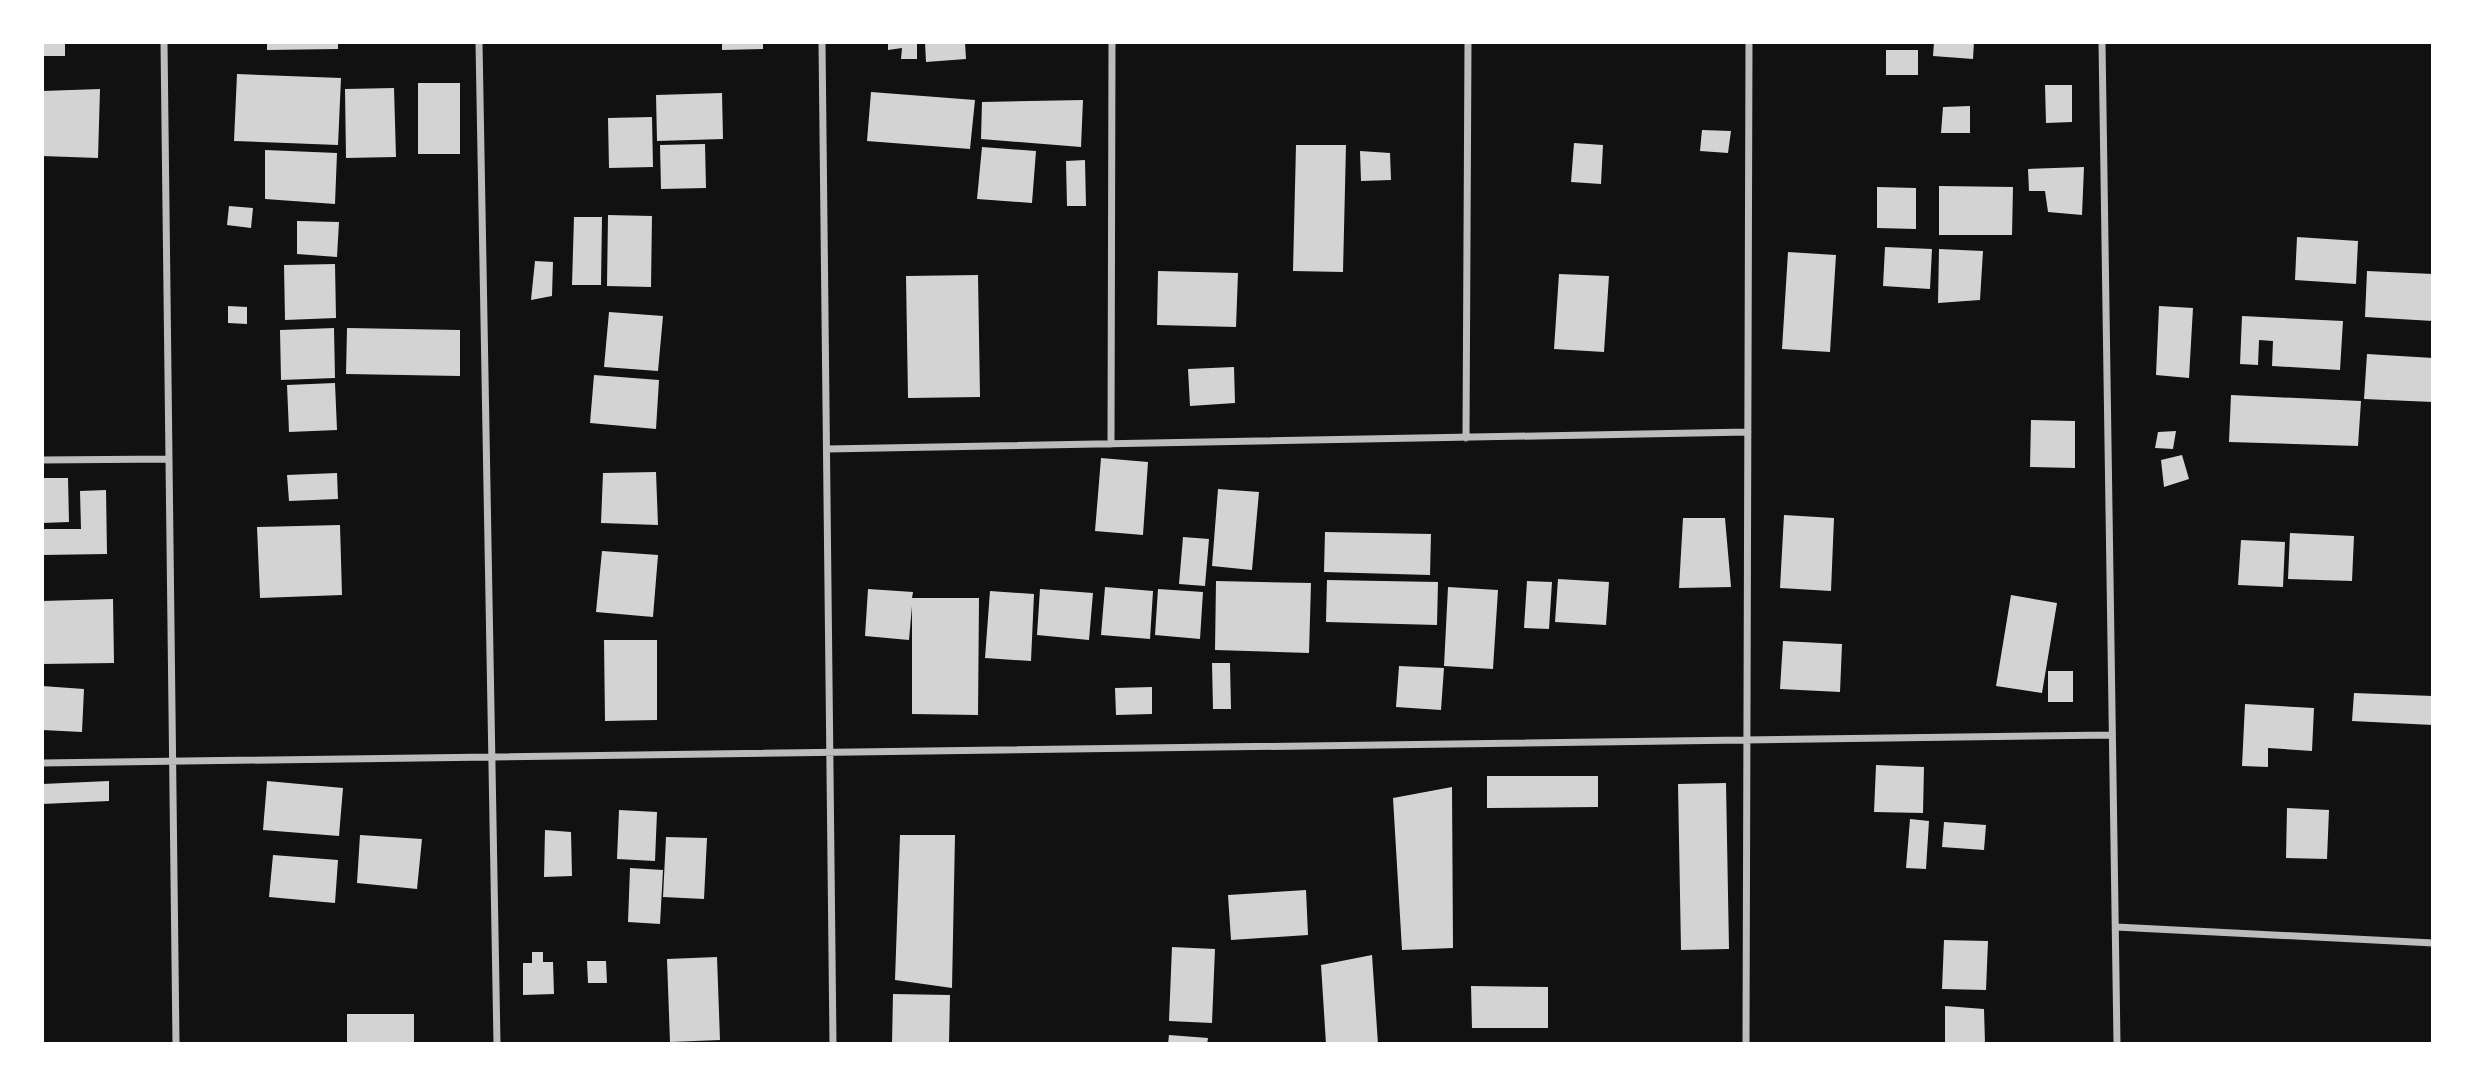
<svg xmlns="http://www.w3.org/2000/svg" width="2475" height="1086" viewBox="0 0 2475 1086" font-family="'Roboto Condensed',sans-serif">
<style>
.building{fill:#d3d3d3}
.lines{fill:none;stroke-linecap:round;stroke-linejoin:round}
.minor{stroke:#bcbcbc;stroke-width:7}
</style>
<rect width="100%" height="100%" fill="#111"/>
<path class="building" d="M 42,42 L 65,42 L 65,56 L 42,56 Z
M 267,42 L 338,42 L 338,49 L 267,50 Z
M 722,42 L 763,42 L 763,49 L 722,50 Z
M 888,42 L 917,42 L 917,59 L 901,59 L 902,48 L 888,50 Z
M 925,42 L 965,42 L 966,59 L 926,62 Z
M 1934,42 L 1974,42 L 1973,59 L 1933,56 Z
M 1886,50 L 1918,50 L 1918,75 L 1886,75 Z
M 237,74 L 341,78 L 338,145 L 234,141 Z
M 418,83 L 460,83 L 460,154 L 418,154 Z
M 2045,85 L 2072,85 L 2072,122 L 2046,123 Z
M 394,88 L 396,157 L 346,158 L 345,89 Z
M 100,89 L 98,158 L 42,156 L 42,91 Z
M 871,92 L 975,100 L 970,149 L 867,141 Z
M 722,93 L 723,139 L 657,141 L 656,95 Z
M 1083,100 L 1081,147 L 981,139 L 982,102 Z
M 1970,106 L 1970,133 L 1941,133 L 1943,107 Z
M 652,117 L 653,167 L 609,168 L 608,118 Z
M 1702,130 L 1731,131 L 1728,153 L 1700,151 Z
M 1574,143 L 1603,145 L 1601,184 L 1571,182 Z
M 705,144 L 706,188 L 661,189 L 660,145 Z
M 1296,145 L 1346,145 L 1343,272 L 1293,271 Z
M 982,147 L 1036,151 L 1032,203 L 977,199 Z
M 265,150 L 337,153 L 335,204 L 265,199 Z
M 1360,151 L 1390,153 L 1391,180 L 1361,181 Z
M 1085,160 L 1086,206 L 1067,206 L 1066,161 Z
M 2084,167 L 2082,215 L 2048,212 L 2045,191 L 2029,191 L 2028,169 Z
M 1939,186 L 2013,187 L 2012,235 L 1939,235 Z
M 1877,187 L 1916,188 L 1916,229 L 1877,228 Z
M 229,206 L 253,208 L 251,228 L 227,225 Z
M 608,215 L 652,216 L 651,287 L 607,286 Z
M 574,217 L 602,217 L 601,285 L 572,285 Z
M 297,221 L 339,222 L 337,257 L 297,254 Z
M 2297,237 L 2358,241 L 2356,284 L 2295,280 Z
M 1885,247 L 1932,249 L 1930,289 L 1883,286 Z
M 1939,249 L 1983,251 L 1980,300 L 1938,303 Z
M 1788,252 L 1836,255 L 1830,352 L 1782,349 Z
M 535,261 L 553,262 L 552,296 L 531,300 Z
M 335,264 L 336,318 L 285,320 L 284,265 Z
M 1158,271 L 1238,273 L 1236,327 L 1157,325 Z
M 2367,271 L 2433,274 L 2433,321 L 2365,317 Z
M 1559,274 L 1609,276 L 1604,352 L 1554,349 Z
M 978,275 L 980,397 L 908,398 L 906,276 Z
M 228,306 L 247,307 L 247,324 L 228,323 Z
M 2159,306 L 2193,308 L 2189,378 L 2156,375 Z
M 609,312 L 663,316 L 658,371 L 604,367 Z
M 2242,316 L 2343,321 L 2340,370 L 2272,366 L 2273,341 L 2259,340 L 2258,365 L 2240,364 Z
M 334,328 L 335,378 L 281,380 L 280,330 Z
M 347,328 L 460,330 L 460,376 L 346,374 Z
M 2367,354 L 2433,358 L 2433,402 L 2364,399 Z
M 1234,367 L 1235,403 L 1190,406 L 1188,369 Z
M 594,375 L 659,380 L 656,429 L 590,423 Z
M 335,383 L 337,430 L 289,432 L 287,385 Z
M 2231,395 L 2361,401 L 2358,446 L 2229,442 Z
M 2031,420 L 2075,421 L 2075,468 L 2030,467 Z
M 2176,431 L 2173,449 L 2155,448 L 2158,432 Z
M 2182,455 L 2189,479 L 2164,487 L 2161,460 Z
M 1101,458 L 1148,462 L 1143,535 L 1095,531 Z
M 656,472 L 658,525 L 601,523 L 603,473 Z
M 337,473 L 338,499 L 289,501 L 287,475 Z
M 42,478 L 68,478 L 69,522 L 42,523 Z
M 1218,489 L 1259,492 L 1252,570 L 1212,566 Z
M 106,490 L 107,554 L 42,555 L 42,529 L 81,529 L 80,491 Z
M 1784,515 L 1834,518 L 1831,591 L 1780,588 Z
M 1683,518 L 1725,518 L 1731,587 L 1679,588 Z
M 340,525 L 342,595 L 260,598 L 257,527 Z
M 1325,532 L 1431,534 L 1430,575 L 1324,572 Z
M 2290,533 L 2354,536 L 2352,581 L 2288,579 Z
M 1183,537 L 1209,539 L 1205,586 L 1179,584 Z
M 2241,540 L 2285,542 L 2283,587 L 2238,585 Z
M 602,551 L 658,555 L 653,617 L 596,612 Z
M 1558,579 L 1609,582 L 1606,625 L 1555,622 Z
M 1327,580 L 1438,582 L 1437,625 L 1326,622 Z
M 1216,581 L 1311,583 L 1309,653 L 1215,650 Z
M 1527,581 L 1552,582 L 1549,629 L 1524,628 Z
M 1105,587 L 1153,591 L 1150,639 L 1101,635 Z
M 1448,587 L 1498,590 L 1493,669 L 1444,666 Z
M 868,589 L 913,592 L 912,598 L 979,598 L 978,715 L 912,714 L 912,606 L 909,640 L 865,636 Z
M 1040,589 L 1093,593 L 1089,640 L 1037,635 Z
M 1158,589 L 1203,592 L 1200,639 L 1155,635 Z
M 990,591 L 1034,594 L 1031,661 L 985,658 Z
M 2011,595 L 2057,603 L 2042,693 L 1996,686 Z
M 113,599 L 114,663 L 42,664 L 42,601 Z
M 604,640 L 657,640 L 657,720 L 605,721 Z
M 1783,641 L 1842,644 L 1840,692 L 1780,689 Z
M 1212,663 L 1230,663 L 1231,709 L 1213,709 Z
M 1399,666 L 1444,668 L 1441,710 L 1396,707 Z
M 2048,671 L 2073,671 L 2073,702 L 2048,702 Z
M 42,686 L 84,689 L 82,732 L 42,730 Z
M 1152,687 L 1152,714 L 1116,715 L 1115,688 Z
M 2354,693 L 2433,696 L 2433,725 L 2352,721 Z
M 2245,704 L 2314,708 L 2312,751 L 2268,748 L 2268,767 L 2242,766 Z
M 1876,765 L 1924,767 L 1923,813 L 1874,812 Z
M 1487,776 L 1598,776 L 1598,807 L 1487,808 Z
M 109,781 L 109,801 L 42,804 L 42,784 Z
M 267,781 L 343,788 L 339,836 L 263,830 Z
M 1726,783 L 1729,949 L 1681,950 L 1678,784 Z
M 1452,787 L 1453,948 L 1402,950 L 1393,798 Z
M 2287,808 L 2329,810 L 2327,859 L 2286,858 Z
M 619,810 L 657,812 L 655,861 L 617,859 Z
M 1910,819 L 1929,821 L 1926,869 L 1906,868 Z
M 1944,822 L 1986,825 L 1984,850 L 1942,847 Z
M 545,830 L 571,832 L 572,876 L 544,877 Z
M 360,835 L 422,839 L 417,889 L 357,883 Z
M 900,835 L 955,835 L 952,988 L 895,980 Z
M 666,837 L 707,838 L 704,899 L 663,897 Z
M 273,855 L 338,860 L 335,903 L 269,897 Z
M 630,868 L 663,870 L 660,924 L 628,922 Z
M 1306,890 L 1308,935 L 1231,940 L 1228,895 Z
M 1944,940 L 1988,941 L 1986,990 L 1942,989 Z
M 1172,947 L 1215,949 L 1212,1023 L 1169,1021 Z
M 532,952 L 543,952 L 543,962 L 553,962 L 554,994 L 523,995 L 523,963 L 532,963 Z
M 1372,955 L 1378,1044 L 1326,1044 L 1321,965 Z
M 717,957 L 720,1040 L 670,1042 L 667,959 Z
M 587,961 L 606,961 L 607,983 L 588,983 Z
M 1471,986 L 1548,987 L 1548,1028 L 1472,1028 Z
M 893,994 L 950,995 L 949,1044 L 892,1044 Z
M 1945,1006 L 1984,1009 L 1985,1043 L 1945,1044 Z
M 347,1014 L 414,1014 L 414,1044 L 347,1044 Z
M 1169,1035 L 1208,1038 L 1207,1044 L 1168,1044 Z"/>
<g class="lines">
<path class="minor" d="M 164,42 L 176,1044
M 479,42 L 497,1044
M 822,42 L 833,1044
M 2102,42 L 2117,1044
M 1466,438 L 1468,42
M 1111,444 L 1112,42
M 827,449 L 1748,432
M 42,460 L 169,459
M 42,763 L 2112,735
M 2116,927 L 2433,943
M 1746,1044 L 1749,42"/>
</g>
<rect width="2475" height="1086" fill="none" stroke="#ffffff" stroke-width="88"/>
</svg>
